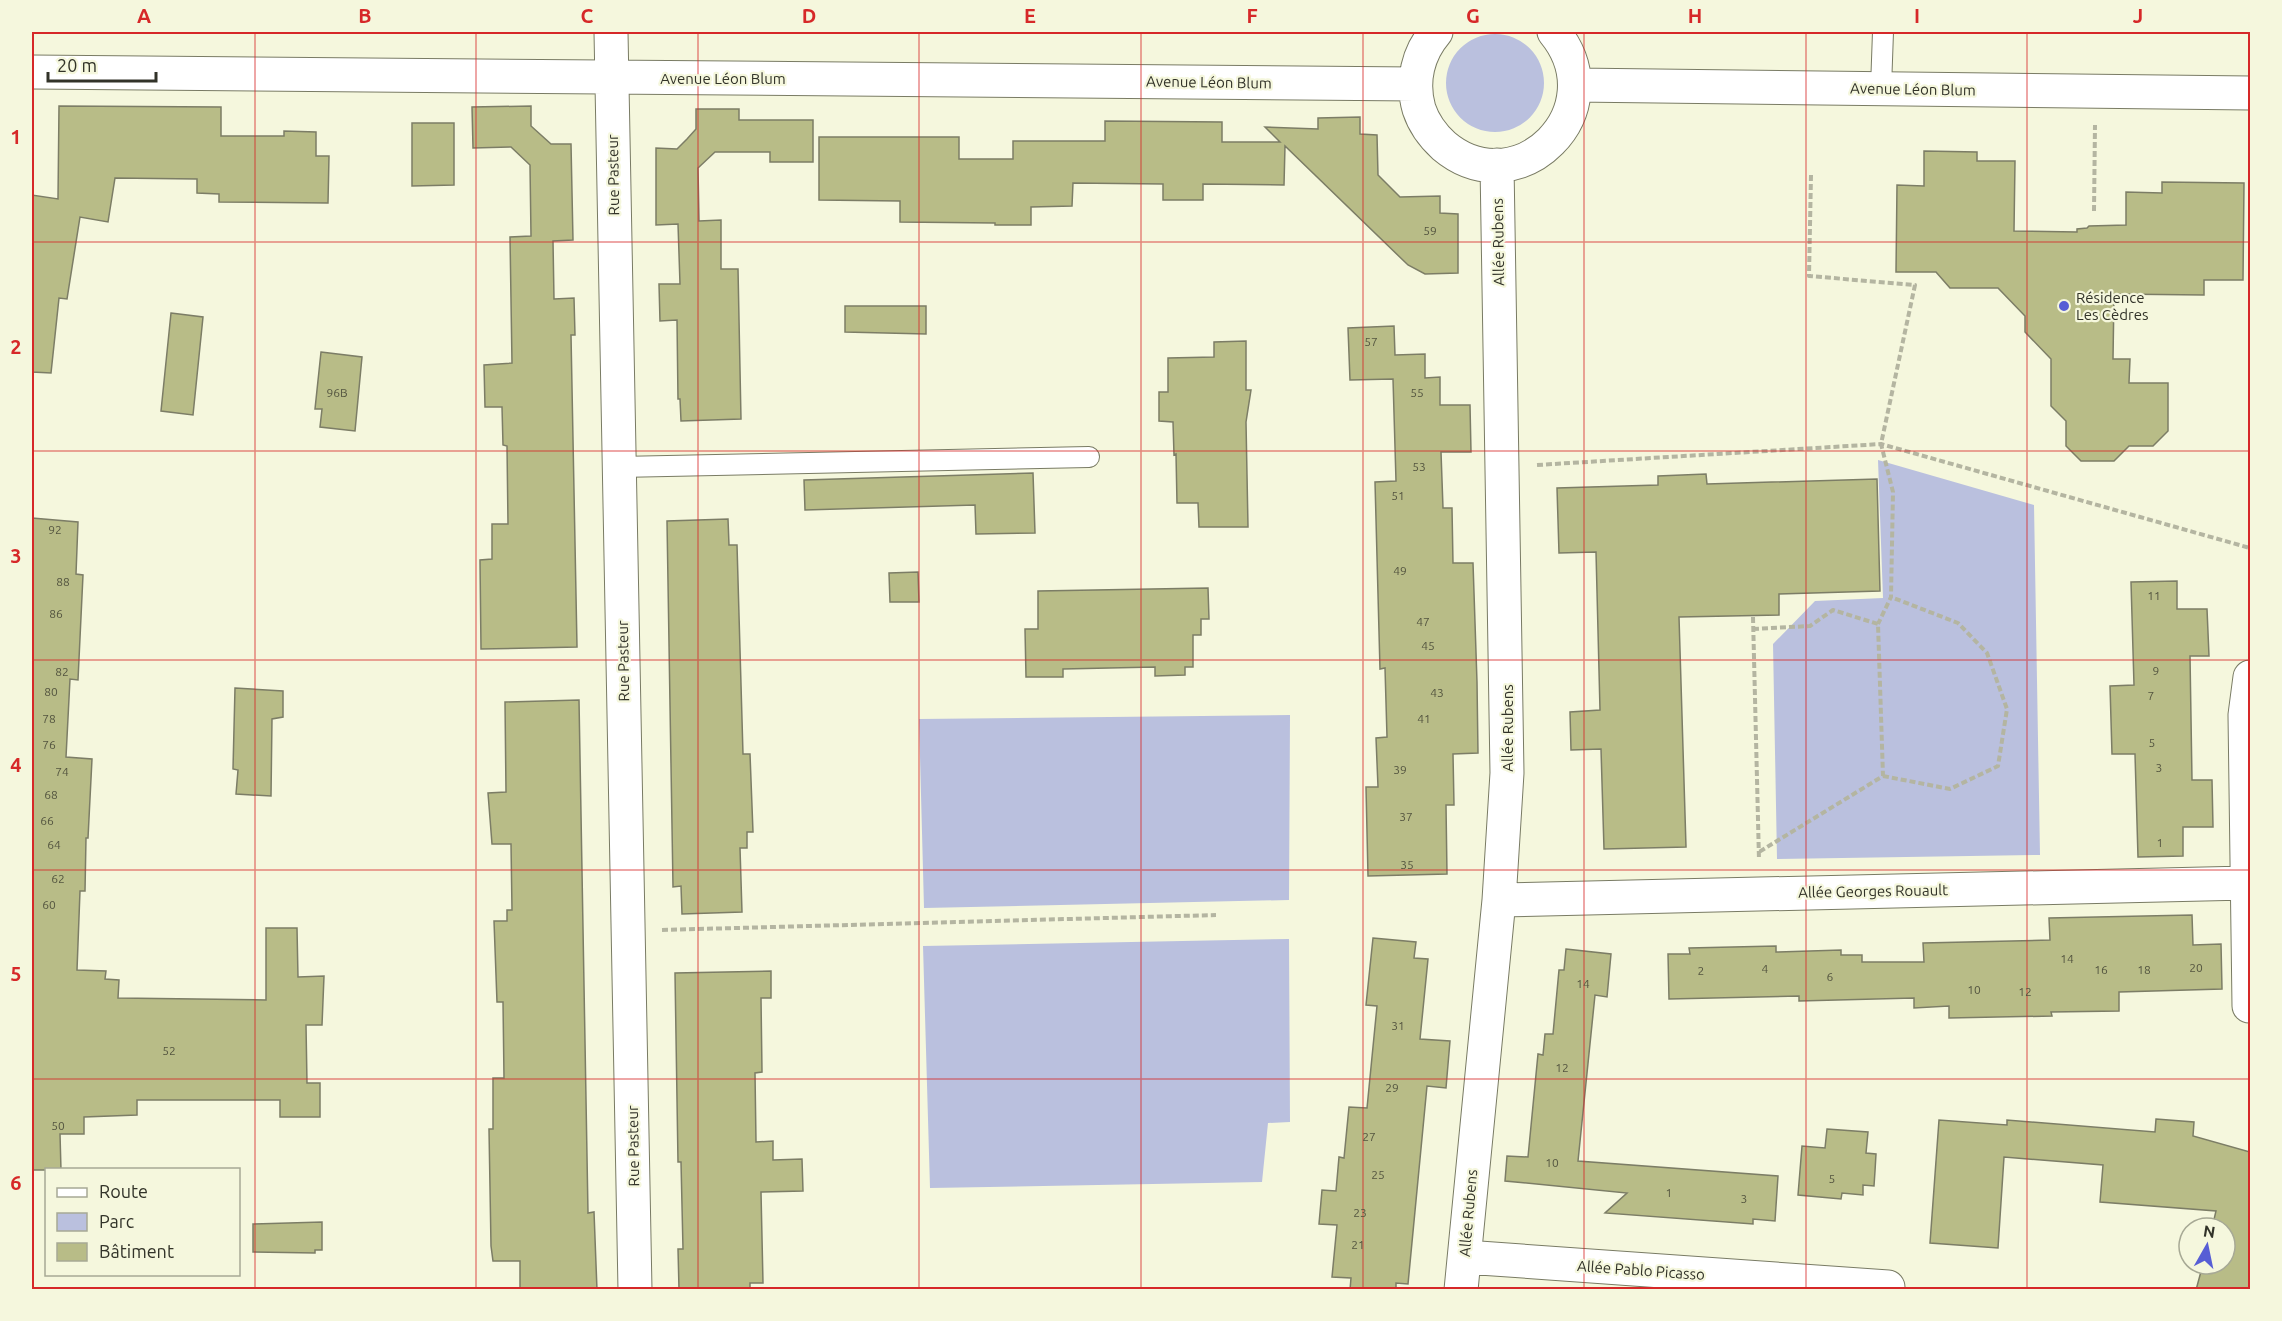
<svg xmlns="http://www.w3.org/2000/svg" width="2282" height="1321" viewBox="0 0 2282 1321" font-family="Ubuntu,sans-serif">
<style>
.green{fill:#bac0de}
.building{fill:#b8bc87;stroke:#7c7d66;stroke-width:1.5}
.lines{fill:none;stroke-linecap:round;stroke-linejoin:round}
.lane-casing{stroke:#797b64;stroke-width:22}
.street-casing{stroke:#797b64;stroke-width:35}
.path{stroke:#b4b5a1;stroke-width:4;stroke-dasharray:6 3;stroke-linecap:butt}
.lane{stroke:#fff;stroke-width:20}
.street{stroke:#fff;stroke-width:33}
.grid{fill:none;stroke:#d62828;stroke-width:1.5;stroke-opacity:0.55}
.poi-dot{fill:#575ed5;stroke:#f5f7dd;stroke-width:2}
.labels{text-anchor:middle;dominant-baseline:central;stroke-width:4.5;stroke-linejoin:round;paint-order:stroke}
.number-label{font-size:12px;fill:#545540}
.street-label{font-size:15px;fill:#323329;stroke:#f5f7dd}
.poi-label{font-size:15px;fill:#323329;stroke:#f5f7dd;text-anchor:start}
.neatline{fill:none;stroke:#d62828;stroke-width:2}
.grid-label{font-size:20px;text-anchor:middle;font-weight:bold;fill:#d62828}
</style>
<rect width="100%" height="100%" fill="#f5f7dd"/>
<path class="green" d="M1446 83a49 49 0 1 1 98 0a49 49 0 1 1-98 0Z
M 1878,460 L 2034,505 L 2040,855 L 1777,859 L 1773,644 L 1815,601 L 1883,598 Z
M 1290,715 L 1289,900 L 924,908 L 919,719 Z
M 1289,939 L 1290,1122 L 1268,1123 L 1262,1182 L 930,1188 L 923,946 Z"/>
<path class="building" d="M 59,106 L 221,107 L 221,136 L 284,136 L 284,131 L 316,132 L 316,156 L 329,156 L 328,203 L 219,202 L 219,194 L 197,193 L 197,179 L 115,178 L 108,222 L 80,217 L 67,299 L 59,298 L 51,373 L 32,372 L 32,195 L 58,199 Z
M 531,106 L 531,126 L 551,144 L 571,144 L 573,240 L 553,241 L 554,299 L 574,298 L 575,335 L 571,335 L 577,647 L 481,649 L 480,560 L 492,559 L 492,524 L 508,524 L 507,446 L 503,445 L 502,407 L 485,407 L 484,365 L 512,363 L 510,237 L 531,236 L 530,165 L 511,147 L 473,148 L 472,107 Z
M 696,109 L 739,109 L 739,120 L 813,120 L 813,162 L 770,162 L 770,152 L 715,152 L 698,168 L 699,221 L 721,220 L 721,269 L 738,269 L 741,419 L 681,421 L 680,399 L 678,399 L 677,320 L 660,321 L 659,284 L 680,284 L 678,224 L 656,225 L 656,148 L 677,149 L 687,139 L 696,129 Z
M 1360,117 L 1360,134 L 1377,135 L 1378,175 L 1400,197 L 1440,196 L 1440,213 L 1458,214 L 1458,273 L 1425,274 L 1408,265 L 1285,146 L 1284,185 L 1203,184 L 1203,200 L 1163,200 L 1163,184 L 1073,183 L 1072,206 L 1031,207 L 1031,225 L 995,225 L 995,223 L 900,222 L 900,201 L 819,200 L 819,137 L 959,137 L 959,159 L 1013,159 L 1013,141 L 1105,141 L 1105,121 L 1222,122 L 1222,142 L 1280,142 L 1265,127 L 1318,129 L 1318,118 Z
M 412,123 L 454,123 L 454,185 L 412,186 Z
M 1924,151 L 1977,152 L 1977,161 L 2015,161 L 2014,231 L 2077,232 L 2077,229 L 2087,228 L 2089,226 L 2126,225 L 2126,192 L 2162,193 L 2162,182 L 2244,183 L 2243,280 L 2204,280 L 2204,295 L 2114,294 L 2113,359 L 2130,359 L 2129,383 L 2168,383 L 2168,431 L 2153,446 L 2129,446 L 2114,461 L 2081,461 L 2066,446 L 2066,421 L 2051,406 L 2051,359 L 2025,332 L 2025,316 L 1998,288 L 1950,288 L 1936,272 L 1896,272 L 1897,185 L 1924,186 Z
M 845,306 L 926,306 L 926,334 L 845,332 Z
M 171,313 L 203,317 L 193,415 L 161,411 Z
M 1394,326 L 1395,355 L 1425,354 L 1425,378 L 1440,377 L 1440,405 L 1470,405 L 1471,452 L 1441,452 L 1443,508 L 1452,508 L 1453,563 L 1473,563 L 1477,682 L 1478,753 L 1453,754 L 1454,805 L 1446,805 L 1447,874 L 1368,876 L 1366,787 L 1378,787 L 1376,738 L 1387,737 L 1385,668 L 1380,669 L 1375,482 L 1396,481 L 1393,379 L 1350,380 L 1348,328 Z
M 1246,341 L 1246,390 L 1251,390 L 1246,422 L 1248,527 L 1199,527 L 1198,503 L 1177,503 L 1176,454 L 1174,455 L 1173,422 L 1159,421 L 1159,392 L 1168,392 L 1168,358 L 1214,357 L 1214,342 Z
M 321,352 L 362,357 L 355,431 L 320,427 L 322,409 L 315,409 Z
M 1033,473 L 1035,533 L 976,534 L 975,505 L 805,510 L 804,480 Z
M 1706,474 L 1707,484 L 1877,479 L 1880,591 L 1779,594 L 1779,615 L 1679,617 L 1686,847 L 1604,849 L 1601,749 L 1571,750 L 1570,712 L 1600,710 L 1596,552 L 1559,553 L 1557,488 L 1658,485 L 1658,476 Z
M 32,518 L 78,522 L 76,574 L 83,575 L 78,680 L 70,679 L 66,757 L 92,759 L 88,838 L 86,838 L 85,891 L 80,891 L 77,970 L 106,971 L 105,979 L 119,980 L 118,998 L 266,1000 L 266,928 L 297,928 L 298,977 L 324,976 L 322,1025 L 306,1025 L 307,1083 L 320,1083 L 320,1117 L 280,1117 L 280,1100 L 137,1100 L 137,1115 L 84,1117 L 84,1134 L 60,1134 L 61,1170 L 32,1170 Z
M 728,519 L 729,545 L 737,545 L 743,754 L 750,754 L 753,832 L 747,832 L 747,848 L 740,848 L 742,912 L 682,914 L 681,886 L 673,887 L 667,521 Z
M 918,572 L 919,602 L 890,602 L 889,573 Z
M 2177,581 L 2177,609 L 2207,609 L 2209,656 L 2190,656 L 2192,780 L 2212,780 L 2213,827 L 2183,827 L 2183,856 L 2138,857 L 2135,754 L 2112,754 L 2110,686 L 2134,685 L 2131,582 Z
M 1208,588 L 1209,619 L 1201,619 L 1201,635 L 1193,635 L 1193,667 L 1185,667 L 1185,675 L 1155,676 L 1155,667 L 1063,669 L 1063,677 L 1026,677 L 1025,629 L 1038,629 L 1038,591 Z
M 235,688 L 283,691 L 283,717 L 272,719 L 271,796 L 236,794 L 238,770 L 233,769 Z
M 579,700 L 588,1213 L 594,1212 L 597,1290 L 520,1290 L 520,1261 L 493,1261 L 491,1246 L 489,1129 L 493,1129 L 493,1078 L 504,1078 L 503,1002 L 497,1002 L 494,921 L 507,921 L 507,910 L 512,910 L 511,844 L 492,844 L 488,793 L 506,792 L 505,702 Z
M 2192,915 L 2193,945 L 2221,944 L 2222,989 L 2119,992 L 2119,1011 L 2051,1012 L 2052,1016 L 1949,1018 L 1949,1006 L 1914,1008 L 1914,998 L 1799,1001 L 1799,996 L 1669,999 L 1668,954 L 1690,954 L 1689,948 L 1776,946 L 1776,952 L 1841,950 L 1841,955 L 1862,955 L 1862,962 L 1924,962 L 1923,943 L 2050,940 L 2049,918 Z
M 1373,938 L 1416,942 L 1414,958 L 1428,959 L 1420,1039 L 1450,1041 L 1446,1088 L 1427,1086 L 1408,1284 L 1396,1283 L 1396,1290 L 1350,1290 L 1351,1278 L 1332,1277 L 1337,1225 L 1319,1224 L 1322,1190 L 1336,1191 L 1339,1157 L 1344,1158 L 1349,1107 L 1367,1108 L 1377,1006 L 1366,1005 Z
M 1566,949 L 1611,954 L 1607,997 L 1595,995 L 1578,1161 L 1778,1176 L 1775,1221 L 1753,1219 L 1753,1224 L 1605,1213 L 1627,1193 L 1505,1181 L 1507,1156 L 1528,1157 L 1538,1054 L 1543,1055 L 1545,1034 L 1553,1034 L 1559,970 L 1564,970 Z
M 771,971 L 771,998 L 761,998 L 762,1072 L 755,1073 L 756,1142 L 773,1141 L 773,1160 L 802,1159 L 803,1191 L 761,1192 L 763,1283 L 750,1283 L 750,1289 L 679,1289 L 678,1249 L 683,1249 L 681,1162 L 678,1162 L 675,973 Z
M 2156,1119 L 2194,1122 L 2193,1136 L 2250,1152 L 2250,1290 L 2196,1290 L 2203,1264 L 2225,1264 L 2225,1228 L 2212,1228 L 2216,1211 L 2100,1202 L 2103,1165 L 2004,1157 L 1998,1248 L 1930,1243 L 1939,1120 L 2007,1125 L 2007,1120 L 2155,1132 Z
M 1827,1129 L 1868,1132 L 1866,1153 L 1876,1154 L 1875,1171 L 1874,1186 L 1863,1185 L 1863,1195 L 1842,1193 L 1841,1199 L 1798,1195 L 1802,1146 L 1825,1148 Z
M 322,1222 L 322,1250 L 315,1250 L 315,1253 L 253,1252 L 253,1224 Z"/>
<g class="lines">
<g class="lane-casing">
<path id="lane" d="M 1881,88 L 1883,32
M 619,467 L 1089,457"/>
</g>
<g class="street-casing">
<path id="street" d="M 611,32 L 635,1290
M 1436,32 C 1418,53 1411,81 1419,109 C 1424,124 1433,136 1444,146 C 1518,208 1618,110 1554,32
M 32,72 L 1415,84
M 1575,85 L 2250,93
M 1499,900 L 2247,883
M 2249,1006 L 2245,715 L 2250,677
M 1465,1257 L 1888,1287
M 1461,1290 L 1499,900 L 1507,773 L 1497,165"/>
</g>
<path class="path" d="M 1811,175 L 1809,276 L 1915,285 L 1881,444 L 1893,492 L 1891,597 L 1878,624
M 2094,211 L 2095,125
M 1537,465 L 1881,444 L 2250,548
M 1753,617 L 1759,860
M 1753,629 L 1810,626 L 1833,610 L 1878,624 L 1883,776 L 1759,852
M 1883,776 L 1950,789 L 1998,766 L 2007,709 L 1987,653 L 1958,623 L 1891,597
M 662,930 L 1216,915"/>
<use href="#lane" class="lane"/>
<use href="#street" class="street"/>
</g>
<path class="grid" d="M 255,32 L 255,1290M 476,32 L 476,1290M 698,32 L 698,1290M 919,32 L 919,1290M 1141,32 L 1141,1290M 1363,32 L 1363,1290M 1584,32 L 1584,1290M 1806,32 L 1806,1290M 2027,32 L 2027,1290M 32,242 L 2250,242M 32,451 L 2250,451M 32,660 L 2250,660M 32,870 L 2250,870M 32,1079 L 2250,1079"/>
<circle class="poi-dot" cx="2064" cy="306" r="6"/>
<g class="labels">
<g class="number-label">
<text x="1430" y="230">59</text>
<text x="1371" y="341">57</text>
<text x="337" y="392">96B</text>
<text x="1417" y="392">55</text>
<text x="1419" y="466">53</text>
<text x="1398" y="495">51</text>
<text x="55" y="529">92</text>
<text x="1400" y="570">49</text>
<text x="63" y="581">88</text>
<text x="2154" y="595">11</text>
<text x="56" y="613">86</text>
<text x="1423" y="621">47</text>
<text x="1428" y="645">45</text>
<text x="2156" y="670">9</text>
<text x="62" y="671">82</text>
<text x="51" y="691">80</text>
<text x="1437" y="692">43</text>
<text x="2151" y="695">7</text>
<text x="49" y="718">78</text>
<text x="1424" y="718">41</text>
<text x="2152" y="742">5</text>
<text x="49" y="744">76</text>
<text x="2159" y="767">3</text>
<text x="1400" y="769">39</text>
<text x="62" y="771">74</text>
<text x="51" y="794">68</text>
<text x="1406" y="816">37</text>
<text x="47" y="820">66</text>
<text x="2160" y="842">1</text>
<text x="54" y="844">64</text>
<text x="1407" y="864">35</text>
<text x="58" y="878">62</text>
<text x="49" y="904">60</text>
<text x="2067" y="958">14</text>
<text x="2196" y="967">20</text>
<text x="1765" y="968">4</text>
<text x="2101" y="969">16</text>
<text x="2144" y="969">18</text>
<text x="1701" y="970">2</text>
<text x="1830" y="976">6</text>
<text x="1583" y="983">14</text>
<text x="1974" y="989">10</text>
<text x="2025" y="991">12</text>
<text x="1398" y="1025">31</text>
<text x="169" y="1050">52</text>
<text x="1562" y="1067">12</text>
<text x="1392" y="1087">29</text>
<text x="58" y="1125">50</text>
<text x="1369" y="1136">27</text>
<text x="1552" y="1162">10</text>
<text x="1378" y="1174">25</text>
<text x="1832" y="1178">5</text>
<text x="1669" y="1192">1</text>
<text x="1744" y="1198">3</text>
<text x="1360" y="1212">23</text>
<text x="1358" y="1244">21</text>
</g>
<g class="street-label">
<text x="723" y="78">Avenue Léon Blum</text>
<text transform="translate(1209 82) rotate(1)">Avenue Léon Blum</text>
<text transform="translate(1913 89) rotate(1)">Avenue Léon Blum</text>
<text transform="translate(613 175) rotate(-91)">Rue Pasteur</text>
<text transform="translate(1498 242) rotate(-91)">Allée Rubens</text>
<text transform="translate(623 661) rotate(-91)">Rue Pasteur</text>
<text transform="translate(1507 728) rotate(-90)">Allée Rubens</text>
<text transform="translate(1873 891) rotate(-1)">Allée Georges Rouault</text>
<text transform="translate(633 1146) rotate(-91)">Rue Pasteur</text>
<text transform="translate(1468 1213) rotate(-85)">Allée Rubens</text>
<text transform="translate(1641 1270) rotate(4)">Allée Pablo Picasso</text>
</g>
<g class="poi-label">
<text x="2076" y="297">Résidence<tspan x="2076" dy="17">Les Cèdres</tspan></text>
</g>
</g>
<rect width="2282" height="1321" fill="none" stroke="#f5f7dd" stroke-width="66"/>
<rect x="45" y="1168" width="195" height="108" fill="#f5f7dd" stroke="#a7a995" stroke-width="1.5"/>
<rect x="57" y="1188" width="30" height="9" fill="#ffffff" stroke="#a7a995" stroke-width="1.5"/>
<text x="99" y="1198" font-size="18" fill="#323329">Route</text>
<rect x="57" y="1213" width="30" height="18" fill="#bac0de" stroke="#a7a995" stroke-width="1.5"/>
<text x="99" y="1228" font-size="18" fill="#323329">Parc</text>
<rect x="57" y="1243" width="30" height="18" fill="#b8bc87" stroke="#a7a995" stroke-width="1.5"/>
<text x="99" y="1258" font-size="18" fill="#323329">Bâtiment</text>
<g transform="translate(2207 1246) rotate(9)"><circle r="28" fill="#f5f7dd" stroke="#a7a995" stroke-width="1.5"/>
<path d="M0-4.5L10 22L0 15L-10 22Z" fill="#575ed5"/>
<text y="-9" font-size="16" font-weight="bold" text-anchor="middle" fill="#323329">N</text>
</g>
<path d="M48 72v9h108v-9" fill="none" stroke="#323329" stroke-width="3"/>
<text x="57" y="72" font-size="18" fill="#323329" stroke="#f5f7dd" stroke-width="4.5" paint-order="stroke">20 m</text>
<rect x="33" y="33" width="2216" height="1255" class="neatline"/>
<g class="grid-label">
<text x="144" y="23">A</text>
<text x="365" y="23">B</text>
<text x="587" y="23">C</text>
<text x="809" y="23">D</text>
<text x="1030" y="23">E</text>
<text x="1252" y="23">F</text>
<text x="1473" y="23">G</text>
<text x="1695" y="23">H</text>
<text x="1917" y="23">I</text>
<text x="2138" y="23">J</text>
<text x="16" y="144">1</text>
<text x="16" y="354">2</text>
<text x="16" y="563">3</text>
<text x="16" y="772">4</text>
<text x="16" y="981">5</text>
<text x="16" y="1190">6</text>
</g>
</svg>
